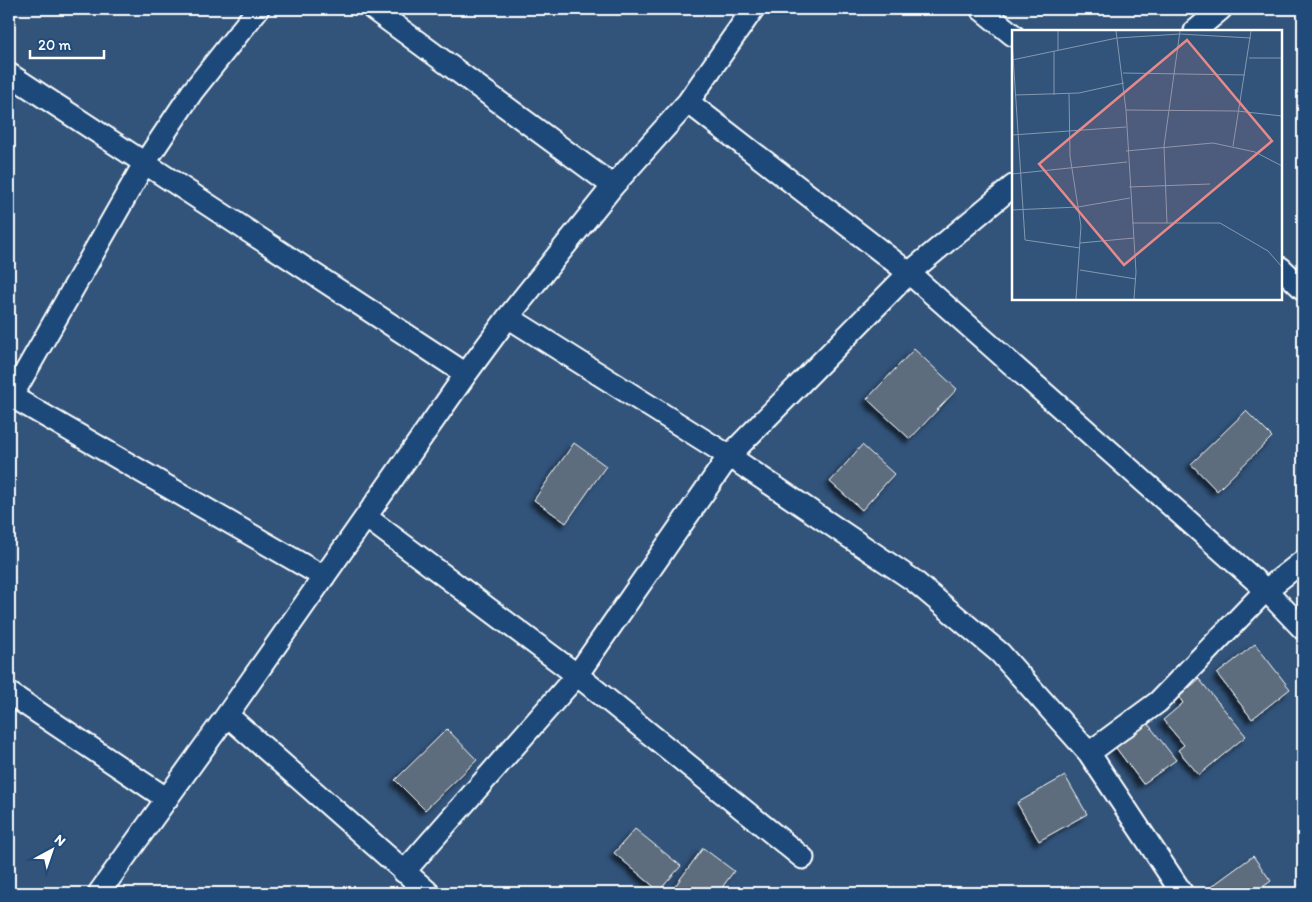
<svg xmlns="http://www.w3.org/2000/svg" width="1312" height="902" viewBox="0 0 1312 902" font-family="Itim,sans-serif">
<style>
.building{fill:#5d6d7e;stroke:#fff;filter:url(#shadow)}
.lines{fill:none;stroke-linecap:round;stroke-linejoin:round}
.street-casing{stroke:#fff;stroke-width:25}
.street{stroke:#1f4a7a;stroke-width:21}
.inset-road{fill:none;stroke:#8498b0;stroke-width:1}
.view{fill:#e88989;fill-opacity:0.15;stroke:#e88989;stroke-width:2.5}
.inset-edge{fill:none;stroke:#fff;stroke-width:2.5}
</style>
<defs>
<filter id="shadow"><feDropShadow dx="-4.5" dy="4.5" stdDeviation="2.5" flood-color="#0009"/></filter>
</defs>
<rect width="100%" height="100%" fill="#32547b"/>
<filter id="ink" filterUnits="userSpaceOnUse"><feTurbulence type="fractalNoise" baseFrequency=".02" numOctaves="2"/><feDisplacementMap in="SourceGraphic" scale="10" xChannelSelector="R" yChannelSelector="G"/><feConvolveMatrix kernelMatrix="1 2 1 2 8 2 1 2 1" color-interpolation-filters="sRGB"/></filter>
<g filter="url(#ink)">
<path class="building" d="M 914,349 L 957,389 L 910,439 L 867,399 Z
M 1246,411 L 1272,437 L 1217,491 L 1191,464 Z
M 574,443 L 606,466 L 566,523 L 534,500 Z
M 862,445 L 894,474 L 862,510 L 830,482 Z
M 1255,644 L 1290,689 L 1252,719 L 1217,674 Z
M 1199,679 L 1246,736 L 1199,775 L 1178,750 L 1184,745 L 1163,720 L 1183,703 L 1179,697 Z
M 1145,720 L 1176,760 L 1143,784 L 1113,744 Z
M 447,729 L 477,760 L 425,810 L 395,780 Z
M 1065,776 L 1087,814 L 1039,841 L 1017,803 Z
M 635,829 L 681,866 L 659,891 L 614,853 Z
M 703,848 L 734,871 L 718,893 L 670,893 Z
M 1253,856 L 1271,881 L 1255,893 L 1212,893 L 1208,889 Z"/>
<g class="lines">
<g class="street-casing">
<path id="street" d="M 373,9 L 613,186
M 981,9 L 1013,35
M 1195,31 L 1221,9
M 9,74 L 466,374
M 688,102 L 909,273 L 1266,590 L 1303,629
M 1281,268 L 1303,289
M 508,317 L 729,456 L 913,580 L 1000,653 L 1089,753 L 1182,893
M 9,395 L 324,577
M 9,401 L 144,164 L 192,92 L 258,9
M 366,517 L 577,675 L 803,858
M 9,693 L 167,799
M 227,715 L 429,893
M 1089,753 L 1158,702 L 1266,590 L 1303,561
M 404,872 L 577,675 L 729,456 L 909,273 L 1013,186
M 99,893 L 227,715 L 466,374 L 508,317 L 613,186 L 688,102 L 753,9"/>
</g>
<use href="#street" class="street"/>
</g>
</g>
<g transform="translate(1012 30)">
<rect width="270" height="270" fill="#32547b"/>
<path class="inset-road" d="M 46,1 L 46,20M 104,1 L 114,80 L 124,242 L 122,269M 0,10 L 13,210 L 68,218M 42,21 L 42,65M 237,28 L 270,28M 0,30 L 105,8 L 168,4 L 239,8M 111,43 L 233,45M 57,64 L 58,126 L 69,196 L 64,269M 3,65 L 67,63 L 112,53M 114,80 L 225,81 L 270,86M 0,105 L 114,97M 221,116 L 239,1M 114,121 L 201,113 L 243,122 L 270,136M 0,144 L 115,132M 117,157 L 198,154M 0,180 L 66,177 L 118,168M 120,193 L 208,193 L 256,221 L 270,237M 155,193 L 152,116 L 168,1M 68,213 L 122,208M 68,240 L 124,249"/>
<path class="view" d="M 175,10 L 260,111 L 112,235 L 27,134 Z"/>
<rect width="270" height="270" class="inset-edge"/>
</g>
<rect width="1312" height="902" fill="none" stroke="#1f4a7a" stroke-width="30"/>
<rect x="15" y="15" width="1282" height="872" fill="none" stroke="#fff" stroke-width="2" filter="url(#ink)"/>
<g transform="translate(52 850) rotate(40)" stroke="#1f4a7a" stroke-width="4" paint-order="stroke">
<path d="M0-4L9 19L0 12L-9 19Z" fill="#ffffff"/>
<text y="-8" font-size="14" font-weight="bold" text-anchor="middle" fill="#ffffff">N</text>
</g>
<path d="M30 50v8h74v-8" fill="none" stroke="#ffffff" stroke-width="2.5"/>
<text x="38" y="50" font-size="15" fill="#ffffff" stroke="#1f4a7a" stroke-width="4" paint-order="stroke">20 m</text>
</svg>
